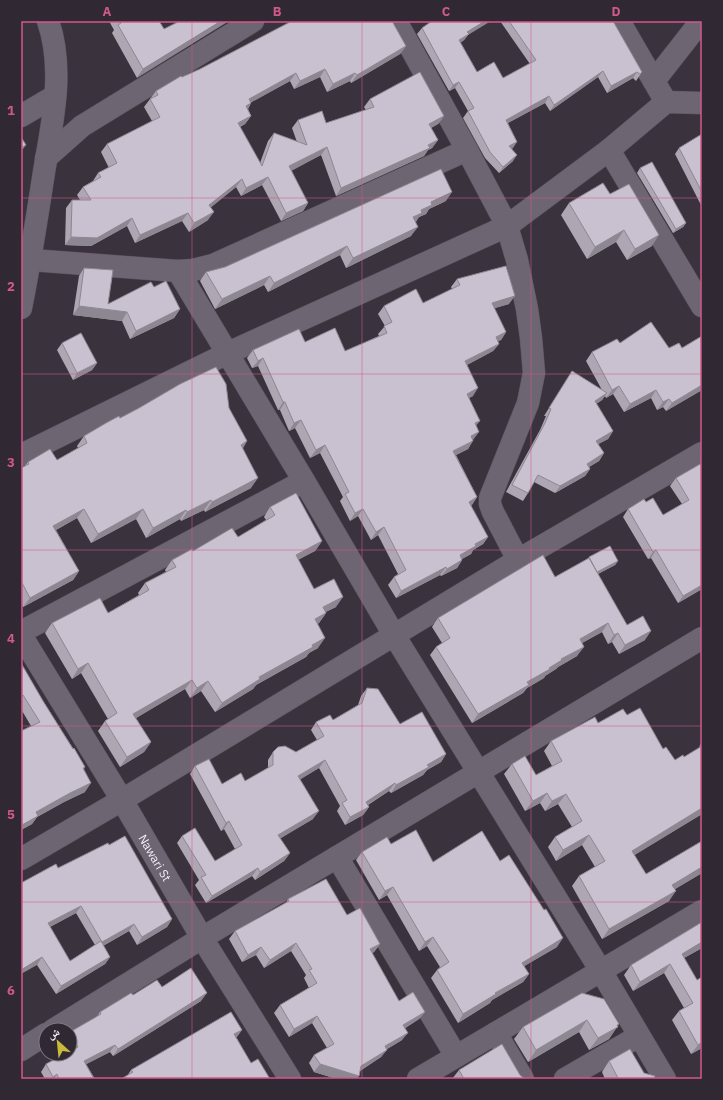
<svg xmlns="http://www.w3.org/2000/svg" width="723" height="1100" viewBox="0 0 723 1100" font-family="'IBM Plex Sans','Noto Naskh Arabic',sans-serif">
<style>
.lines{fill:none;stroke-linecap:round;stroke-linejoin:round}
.street-casing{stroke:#58535c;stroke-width:23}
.street{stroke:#6d6571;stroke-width:22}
.wall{fill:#aea6b3;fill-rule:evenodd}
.shaded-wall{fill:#8d8792}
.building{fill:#cac1d0;stroke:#8d8792}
.grid{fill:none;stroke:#d1598a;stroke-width:1;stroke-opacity:0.55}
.labels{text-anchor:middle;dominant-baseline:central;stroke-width:4;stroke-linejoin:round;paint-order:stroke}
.street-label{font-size:12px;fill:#f5f1f8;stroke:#302934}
.neatline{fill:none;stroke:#d1598a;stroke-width:1.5}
.grid-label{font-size:13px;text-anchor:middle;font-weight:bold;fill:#d1598a}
</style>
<rect width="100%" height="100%" fill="#3a333e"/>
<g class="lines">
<g class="street-casing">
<g id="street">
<path d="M 619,21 L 666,102"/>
<path d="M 654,81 L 701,21"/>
<path d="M 21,116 L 55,96"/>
<path d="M 467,150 L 507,226 L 517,260 L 527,309 L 531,338 L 534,373 L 528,403 L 490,498 L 490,504 L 493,512 L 518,560"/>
<path d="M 609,150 L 702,306"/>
<path d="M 46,158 L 82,126 L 253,21"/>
<path d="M 31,260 L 178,271 L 193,270 L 213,265 L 467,150 L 396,21"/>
<path d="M 178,271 L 304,481 L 394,635 L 601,971 L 665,1079"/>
<path d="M 21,308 C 30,263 37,218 44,172 C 52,123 65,70 48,21"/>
<path d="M 21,455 L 228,353 L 507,226 L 609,150 L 666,102 L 702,103"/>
<path d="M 21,632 L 304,481"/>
<path id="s1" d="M 21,635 L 122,800 L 202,938 L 290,1079"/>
<path d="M 337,857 L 456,1056"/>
<path d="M 21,859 L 122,800 L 518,560 L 702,453"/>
<path d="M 53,1030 L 202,938 L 702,638"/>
<path d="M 496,1033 L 523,1079"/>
<path d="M 21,1050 L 46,1034"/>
<path d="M 418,1079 L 702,911"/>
<path d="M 565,1079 L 639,1036"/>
</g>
</g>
<use href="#street" class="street"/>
</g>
<path class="wall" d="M 109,21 L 159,21 L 164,29 L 180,21 L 137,78 L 112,33 L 114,30 Z
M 500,21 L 613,21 L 642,72 L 636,81 L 633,78 L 607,93 L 598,77 L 550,111 L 545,103 L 508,123 L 513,148 L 511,149 L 513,161 L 499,173 L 485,158 L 463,118 L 468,111 L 455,88 L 449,91 L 417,34 L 422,28 L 468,35 L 464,40 L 460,43 L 477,72 L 503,78 L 530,64 Z
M 406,46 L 400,54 L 351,83 L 350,81 L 327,92 L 320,77 L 294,89 L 290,81 L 251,102 L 251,103 L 248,109 L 251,116 L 245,124 L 240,127 L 260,163 L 268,141 L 274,133 L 297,142 L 292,128 L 298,120 L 326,123 L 366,110 L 364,107 L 370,99 L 444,116 L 438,124 L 431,128 L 438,140 L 432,148 L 428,150 L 424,156 L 336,196 L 321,155 L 291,170 L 308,203 L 303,211 L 281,221 L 262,185 L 241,196 L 236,187 L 211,207 L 208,220 L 189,232 L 182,221 L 135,243 L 127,226 L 91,246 L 65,245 L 66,208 L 72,200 L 80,200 L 77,195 L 83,187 L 93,181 L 98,173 L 109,168 L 101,152 L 107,144 L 152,121 L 144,107 L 156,91 L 182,77 Z
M 702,134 L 702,207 L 675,154 L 679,148 Z
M 640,168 L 686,223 L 683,227 L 673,233 L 637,173 Z
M 610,194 L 652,246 L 627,260 L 616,242 L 587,259 L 561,215 L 569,203 Z
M 446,201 L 429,209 L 426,214 L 419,217 L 415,222 L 411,236 L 346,268 L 340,255 L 268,292 L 264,285 L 215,309 L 200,281 L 206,272 L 225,267 Z
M 84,268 L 108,304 L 154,287 L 180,309 L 174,318 L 130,339 L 122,321 L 73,315 L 79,276 Z
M 457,279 L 509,304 L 494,308 L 506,332 L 501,340 L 498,341 L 499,344 L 493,351 L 467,365 L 473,396 L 469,398 L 476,426 L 473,440 L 468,449 L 456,455 L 477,497 L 471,506 L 488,537 L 483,544 L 473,550 L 471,554 L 462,559 L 462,560 L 457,568 L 441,576 L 440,575 L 396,598 L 388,585 L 394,577 L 398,574 L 378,535 L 371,540 L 358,516 L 350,521 L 340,501 L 343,497 L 320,453 L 310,458 L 295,428 L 289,431 L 280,410 L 278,410 L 258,366 L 252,368 L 247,358 L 253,350 L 305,342 L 345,351 L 379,336 L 378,334 L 385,326 L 378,314 L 384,306 L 423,303 L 452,289 L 451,287 Z
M 702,336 L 702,390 L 666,411 L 663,407 L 657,410 L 651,398 L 624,412 L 613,394 L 606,398 L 605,396 L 602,400 L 596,404 L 613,431 L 608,439 L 598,444 L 604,453 L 599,461 L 589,467 L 590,469 L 585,476 L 555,493 L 534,482 L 528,493 L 523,501 L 506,492 L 540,430 L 546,416 L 544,416 L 572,371 L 602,390 L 586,361 L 592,352 L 620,343 L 669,348 L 682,348 Z
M 62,343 L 97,363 L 92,370 L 73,380 L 57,350 Z
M 229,408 L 247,441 L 243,448 L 251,488 L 205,512 L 204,510 L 181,521 L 180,519 L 146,538 L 136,519 L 91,543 L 77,518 L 56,530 L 79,571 L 73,580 L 23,607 L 21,603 L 21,468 L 24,467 L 28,462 L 57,460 L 78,448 L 77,446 L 84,436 L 120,418 Z
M 702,463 L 702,589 L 678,603 L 651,558 L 648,559 L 623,517 L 628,509 L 646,502 L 663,515 L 682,504 L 670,486 L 676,478 Z
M 270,507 L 322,541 L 315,551 L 298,559 L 314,589 L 336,607 L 325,612 L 326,613 L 319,623 L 317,624 L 318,648 L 309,653 L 306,657 L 256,685 L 253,689 L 215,712 L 201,691 L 190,698 L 185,689 L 136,718 L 151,742 L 144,752 L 120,767 L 98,731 L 105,721 L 108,719 L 81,673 L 72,679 L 45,633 L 52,623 L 108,613 L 139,595 L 138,593 L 145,583 L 166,572 L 165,570 L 172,560 L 193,551 L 238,537 L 266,520 L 264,517 Z
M 589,557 L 618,561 L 615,565 L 598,574 L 627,625 L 645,640 L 619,654 L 612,642 L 608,644 L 602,632 L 582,643 L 577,656 L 558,667 L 556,669 L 545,676 L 544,678 L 527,688 L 523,693 L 472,723 L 430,655 L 436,647 L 442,643 L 432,627 L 438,618 L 555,577 L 588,559 Z
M 21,663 L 43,701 L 85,767 L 84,769 L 85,792 L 64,802 L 37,817 L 32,824 L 21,830 L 21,731 L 31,726 L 21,709 Z
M 367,688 L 400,724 L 446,754 L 441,762 L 427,770 L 423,775 L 391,793 L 389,791 L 368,805 L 369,807 L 363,815 L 345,825 L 337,811 L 340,806 L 319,768 L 300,779 L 313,819 L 280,838 L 290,853 L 284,861 L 255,880 L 252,876 L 206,903 L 195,885 L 199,880 L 177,843 L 182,836 L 215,861 L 235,849 L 224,829 L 221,831 L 190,774 L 195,766 L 222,784 L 245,781 L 268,768 L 268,760 L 273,752 L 296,752 L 317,740 L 311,730 L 316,722 L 333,720 L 358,705 L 361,696 Z
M 627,715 L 675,760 L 684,757 L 699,748 L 700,745 L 702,742 L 702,814 L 634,855 L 646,874 L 702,873 L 675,889 L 669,901 L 602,939 L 572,886 L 579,876 L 595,867 L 582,845 L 556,861 L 548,847 L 555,837 L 572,827 L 558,804 L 545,811 L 540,803 L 525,811 L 504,774 L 512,764 L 536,775 L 552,766 L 544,751 L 551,741 L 598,723 Z
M 391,844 L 433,862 L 500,861 L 557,947 L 524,966 L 529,974 L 523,982 L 492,1000 L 490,1003 L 458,1023 L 431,978 L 437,970 L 440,967 L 427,946 L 419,951 L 387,895 L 379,900 L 356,860 L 362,852 Z
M 109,845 L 172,919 L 167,927 L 137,945 L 129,931 L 103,946 L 110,957 L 105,964 L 56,994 L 37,965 L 58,868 ZM 76,913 L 95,945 L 70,961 L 50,927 Z
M 288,899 L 347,915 L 380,944 L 374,952 L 372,953 L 399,1001 L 425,1012 L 419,1019 L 405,1028 L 402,1040 L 387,1049 L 381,1057 L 360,1071 L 359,1076 L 356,1079 L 337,1079 L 314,1072 L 309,1063 L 314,1055 L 327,1048 L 312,1023 L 289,1037 L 274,1013 L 280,1005 L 309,988 L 304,978 L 306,975 L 291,951 L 264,968 L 256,955 L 242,962 L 229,939 L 235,931 L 286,903 Z
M 702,948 L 684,958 L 702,1048 L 691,1054 L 672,1020 L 679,1011 L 684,1008 L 664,973 L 633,991 L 624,975 L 631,965 Z
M 162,987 L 201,1001 L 113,1056 L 110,1052 L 86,1064 L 95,1079 L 45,1079 L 41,1072 L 46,1064 L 71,1051 L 70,1049 L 70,1032 L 96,1018 L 100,1012 L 133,995 Z
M 582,993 L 619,1024 L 609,1039 L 589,1050 L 579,1032 L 528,1062 L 514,1039 L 523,1027 Z
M 242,1030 L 236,1037 L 251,1063 L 127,1076 L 131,1070 Z
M 609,1061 L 644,1073 L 654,1079 L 605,1079 L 602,1072 Z
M 459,1070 L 520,1075 L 525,1079 L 452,1079 Z"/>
<path class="shaded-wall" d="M 221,21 L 229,21 L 137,78 L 143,69 Z
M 485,21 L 491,21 L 468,35 L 464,40 L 454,47 L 459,40 L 467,32 Z
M 406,46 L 400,54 L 351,83 L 357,75 Z
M 325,69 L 320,77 L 294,89 L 300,81 Z
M 603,71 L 598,77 L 550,111 L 554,105 Z
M 637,72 L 633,78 L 607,93 L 611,86 Z
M 296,73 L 290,81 L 243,107 L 249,99 Z
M 355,73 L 350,81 L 327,92 L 333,84 Z
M 459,82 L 455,88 L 449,91 L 453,85 Z
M 549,96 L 545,103 L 502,126 L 506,120 Z
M 251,103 L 246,111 L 246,106 Z
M 251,116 L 245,124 L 232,131 L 238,123 Z
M 444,116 L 438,124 L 423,132 L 429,124 Z
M 438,140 L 432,148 L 428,150 L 424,156 L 336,196 L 341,188 Z
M 517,142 L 513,148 L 504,152 L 509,146 Z
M 26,145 L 23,149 L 21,150 L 21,148 Z
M 327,147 L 321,155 L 284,175 L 289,166 Z
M 517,155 L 513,161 L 499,173 L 503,167 Z
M 268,177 L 262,185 L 241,196 L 246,188 Z
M 242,179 L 236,187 L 204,213 L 209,205 Z
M 452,192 L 446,201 L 429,209 L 426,214 L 419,217 L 416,222 L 406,226 L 413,217 L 431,202 Z
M 308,203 L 303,211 L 281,221 L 286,213 Z
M 214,212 L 208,220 L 189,232 L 194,223 Z
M 188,213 L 182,221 L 135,243 L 140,235 Z
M 132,218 L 127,226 L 91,246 L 65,245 L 71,237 Z
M 686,223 L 683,227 L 673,233 L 676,229 Z
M 418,227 L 411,236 L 346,268 L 353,258 Z
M 624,230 L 616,242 L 587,259 L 595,247 Z
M 659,235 L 652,246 L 627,260 L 635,249 Z
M 347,246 L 340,255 L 268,292 L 274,283 Z
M 270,276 L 264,285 L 215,309 L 222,299 Z
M 515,296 L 509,304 L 486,311 L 492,303 Z
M 79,306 L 127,312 L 122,321 L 73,315 Z
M 180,309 L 174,318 L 130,339 L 136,331 Z
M 506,332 L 501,340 L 490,345 L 496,337 Z
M 499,344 L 493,351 L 459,369 L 465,361 Z
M 263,358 L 258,366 L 252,368 L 258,361 Z
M 97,363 L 92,370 L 73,380 L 77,373 Z
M 702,385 L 702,390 L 666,411 L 672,403 Z
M 619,386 L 613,394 L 606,398 L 612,390 Z
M 478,388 L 473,396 L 461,401 L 467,394 Z
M 656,390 L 651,398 L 624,412 L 630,404 Z
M 607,393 L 602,400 L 590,408 L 595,401 Z
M 669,399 L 663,407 L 657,410 L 663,402 Z
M 283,402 L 285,402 L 280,410 L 278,410 Z
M 301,420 L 295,428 L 289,431 L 294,423 Z
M 480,421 L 474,428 L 475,423 Z
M 613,431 L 608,439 L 591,448 L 596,441 Z
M 479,432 L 473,440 L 465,444 L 471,436 Z
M 247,441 L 241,450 L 241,445 Z
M 473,441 L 468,449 L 448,459 L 453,451 Z
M 325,445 L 320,453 L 310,458 L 316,450 Z
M 604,453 L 599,461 L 582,471 L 587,464 Z
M 590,469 L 585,476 L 555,493 L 560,486 Z
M 258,478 L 251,488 L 205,512 L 212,502 Z
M 477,497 L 472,505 L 463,510 L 469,502 Z
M 211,500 L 204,510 L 181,521 L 187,512 Z
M 84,509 L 77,518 L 47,535 L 53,526 Z
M 143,509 L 136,519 L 91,543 L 98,534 Z
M 363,509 L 358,516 L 350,521 L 355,513 Z
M 186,510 L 180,519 L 146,538 L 153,528 Z
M 384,527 L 378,535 L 371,540 L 376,532 Z
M 488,537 L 483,544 L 473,550 L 471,554 L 454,563 L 460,555 L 475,544 Z
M 322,541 L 315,551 L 289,565 L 296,555 Z
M 656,550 L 651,558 L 648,559 L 653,552 Z
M 462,560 L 457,568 L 441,576 L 447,569 Z
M 618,561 L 615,565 L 594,576 L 597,572 Z
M 446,567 L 440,575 L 396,598 L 401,591 Z
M 79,571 L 73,580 L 23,607 L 30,598 Z
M 702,585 L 702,589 L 678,603 L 683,596 Z
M 343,597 L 336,607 L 316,617 L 323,607 Z
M 326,613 L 319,623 L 308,629 L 315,619 Z
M 608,623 L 602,632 L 573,648 L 580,639 Z
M 651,631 L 645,640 L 619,654 L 625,645 Z
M 618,633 L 612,642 L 608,644 L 614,635 Z
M 325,638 L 318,648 L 309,653 L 306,657 L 256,685 L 253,689 L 215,712 L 222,703 L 259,677 Z
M 584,647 L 577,656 L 558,667 L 556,669 L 545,676 L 544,678 L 527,688 L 523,693 L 472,723 L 478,714 L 549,668 L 561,659 Z
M 88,663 L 81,673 L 72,679 L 78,669 Z
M 192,680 L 185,689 L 126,724 L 133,714 Z
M 208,681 L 201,691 L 190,698 L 197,688 Z
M 151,742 L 144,752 L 120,767 L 127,757 Z
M 446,754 L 441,762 L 427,770 L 423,775 L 391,793 L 396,785 L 427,765 Z
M 325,760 L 319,768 L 293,784 L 298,776 Z
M 91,783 L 85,792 L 64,802 L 37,817 L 32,824 L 21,830 L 21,826 L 22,825 L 36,812 L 70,793 Z
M 395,783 L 389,791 L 360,809 L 366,802 Z
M 547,793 L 540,803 L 525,811 L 533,801 Z
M 566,794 L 558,804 L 545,811 L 552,801 Z
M 369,807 L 363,815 L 345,825 L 350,817 Z
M 702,808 L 702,814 L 625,861 L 632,851 Z
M 319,811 L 313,819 L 273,843 L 278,835 Z
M 229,821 L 224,829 L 221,831 L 226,823 Z
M 589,835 L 582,845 L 556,861 L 563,850 Z
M 290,853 L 284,861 L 255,880 L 260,872 Z
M 702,867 L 702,873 L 665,895 L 672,885 Z
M 258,868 L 252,876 L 206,903 L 212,896 Z
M 393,887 L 387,895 L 379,900 L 385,891 Z
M 676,891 L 669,901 L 602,939 L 609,929 Z
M 81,906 L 76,913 L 42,931 L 48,923 Z
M 172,919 L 167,927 L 137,945 L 142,937 Z
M 134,924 L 129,931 L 97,949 L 102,942 Z
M 433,937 L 427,946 L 419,951 L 425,942 Z
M 563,938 L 557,947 L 516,971 L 522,963 Z
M 702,942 L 702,948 L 675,963 L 682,954 Z
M 296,943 L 291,951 L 264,968 L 270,960 Z
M 380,944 L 374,952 L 365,957 L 370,949 Z
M 261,947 L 256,955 L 242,962 L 248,955 Z
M 42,957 L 37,965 L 21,974 L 21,970 Z
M 110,957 L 105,964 L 56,994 L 61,986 Z
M 670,964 L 664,973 L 633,991 L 640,982 Z
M 529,974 L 523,982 L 492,1000 L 490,1003 L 458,1023 L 463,1014 L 495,993 Z
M 207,993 L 201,1001 L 113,1056 L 118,1049 Z
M 425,1012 L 419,1019 L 398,1033 L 403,1025 Z
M 317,1016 L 312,1023 L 289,1037 L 294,1029 Z
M 587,1020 L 579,1032 L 528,1062 L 536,1050 Z
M 619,1024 L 609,1039 L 589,1050 L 598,1038 Z
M 242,1030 L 237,1037 L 229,1042 L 234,1034 Z
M 408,1033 L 402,1040 L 379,1054 L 385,1046 Z
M 702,1042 L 702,1048 L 691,1054 L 698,1045 Z
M 115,1045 L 110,1052 L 79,1068 L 84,1061 Z
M 387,1050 L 381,1057 L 356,1073 L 361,1066 Z
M 320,1064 L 359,1076 L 356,1079 L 337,1079 L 314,1072 Z
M 57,1074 L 54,1079 L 51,1079 L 53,1077 Z"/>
<path class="building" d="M 120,21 L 159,21 L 164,29 L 180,21 L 221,21 L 143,69 L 118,25 L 121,23 Z
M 292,21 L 392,21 L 406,46 L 357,75 L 355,73 L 333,84 L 325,69 L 300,81 L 296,73 L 249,99 L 251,103 L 246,106 L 251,116 L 238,123 L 262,166 L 274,133 L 307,145 L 298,120 L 322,111 L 326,123 L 374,107 L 370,99 L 420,72 L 444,116 L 429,124 L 438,140 L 428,145 L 430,148 L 341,188 L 327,147 L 289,166 L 308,203 L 286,213 L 268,177 L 246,188 L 242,179 L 209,205 L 214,212 L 194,223 L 188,213 L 140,235 L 132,218 L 97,238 L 71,237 L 72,200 L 91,200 L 83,187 L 101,177 L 98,173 L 117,163 L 107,144 L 160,117 L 150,99 L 158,95 L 156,91 L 181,76 L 182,77 L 200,69 Z
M 432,21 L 485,21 L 467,32 L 469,34 L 459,40 L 477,72 L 494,62 L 503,78 L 536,60 L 509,21 L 613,21 L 642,72 L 640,74 L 637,72 L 611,86 L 603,71 L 554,105 L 549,96 L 506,120 L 517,142 L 509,146 L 517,155 L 503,167 L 490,152 L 468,111 L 474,108 L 459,82 L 453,85 L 422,28 Z
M 702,134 L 702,192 L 679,148 Z
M 21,137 L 26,145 L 21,148 Z
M 652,162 L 686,223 L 676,229 L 640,168 Z
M 441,169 L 452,192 L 431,202 L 432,205 L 421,210 L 422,213 L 413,217 L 418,227 L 353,258 L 347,246 L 274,283 L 270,276 L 222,299 L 206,272 L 225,267 Z
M 603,183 L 610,194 L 629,184 L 659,235 L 635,249 L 624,230 L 595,247 L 569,203 Z
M 506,266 L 515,296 L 492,303 L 506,332 L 496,337 L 499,344 L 465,361 L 478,388 L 467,394 L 480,421 L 475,423 L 479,432 L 471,436 L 473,441 L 453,451 L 477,497 L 469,502 L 488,537 L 475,544 L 476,546 L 460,555 L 462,560 L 447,569 L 446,567 L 401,591 L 394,577 L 406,570 L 384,527 L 376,532 L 363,509 L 355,513 L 345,494 L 349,492 L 325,445 L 316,450 L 301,420 L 294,423 L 285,402 L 283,402 L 263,358 L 258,361 L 253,350 L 299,329 L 305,342 L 335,328 L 345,351 L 387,333 L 384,326 L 392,322 L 384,306 L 416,289 L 423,303 L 460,285 L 457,279 Z
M 84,268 L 113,270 L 108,304 L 151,282 L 154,287 L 166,281 L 180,309 L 136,331 L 127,312 L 79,306 Z
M 651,322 L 669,348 L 679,343 L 682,348 L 702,336 L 702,385 L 672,403 L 669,399 L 663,402 L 656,390 L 630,404 L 619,386 L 612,390 L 592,352 L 617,339 L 620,343 Z
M 81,333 L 97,363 L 77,373 L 62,343 Z
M 216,367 L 226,384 L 229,408 L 247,441 L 241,445 L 258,478 L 212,502 L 211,500 L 187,512 L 186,510 L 153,528 L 143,509 L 98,534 L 84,509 L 53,526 L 79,571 L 30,598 L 21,581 L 21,468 L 29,464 L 28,462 L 50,449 L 57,460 L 87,443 L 84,436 L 106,423 L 119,416 L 120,418 L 139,408 L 180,384 Z
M 572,371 L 607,393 L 595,401 L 613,431 L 596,441 L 604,453 L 587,464 L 590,469 L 560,486 L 538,475 L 528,493 L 512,485 L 545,423 L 551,409 L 549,408 Z
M 702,463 L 702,585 L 683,596 L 656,550 L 653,552 L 628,509 L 644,499 L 646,502 L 653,498 L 663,515 L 689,500 L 676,478 Z
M 296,493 L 322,541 L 296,555 L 314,589 L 334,579 L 343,597 L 323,607 L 326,613 L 315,619 L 325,638 L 312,645 L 313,647 L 259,677 L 260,679 L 222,703 L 208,681 L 197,688 L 192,680 L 133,714 L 151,742 L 127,757 L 105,721 L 117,713 L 88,663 L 78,669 L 52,623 L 100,598 L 108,613 L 149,590 L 145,583 L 176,567 L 172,560 L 192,549 L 193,551 L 232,528 L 238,537 L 275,515 L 270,507 Z
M 610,546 L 618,561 L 597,572 L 589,557 Z
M 543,555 L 555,577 L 589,558 L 627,625 L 643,616 L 651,631 L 625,645 L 618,633 L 614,635 L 608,623 L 580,639 L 584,647 L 561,659 L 562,660 L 549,668 L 550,669 L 527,682 L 529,685 L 478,714 L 436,647 L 450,638 L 438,618 Z
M 21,663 L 43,701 L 73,749 L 74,748 L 85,767 L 83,768 L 91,783 L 70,793 L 36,812 L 38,816 L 22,825 L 21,824 L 21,731 L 40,722 L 23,695 L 21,696 Z
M 367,688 L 378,689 L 400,724 L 422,712 L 446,754 L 427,765 L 429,767 L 396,785 L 395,783 L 366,802 L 369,807 L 350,817 L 342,803 L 347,800 L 325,760 L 298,776 L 319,811 L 278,835 L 290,853 L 260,872 L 258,868 L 212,896 L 201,877 L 206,875 L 182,836 L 195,828 L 215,861 L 242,845 L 229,821 L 226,823 L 195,766 L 209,759 L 222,784 L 241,773 L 245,781 L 273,765 L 273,752 L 278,747 L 285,746 L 296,752 L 324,736 L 316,722 L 330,715 L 333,720 L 362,703 Z
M 640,708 L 663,749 L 666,747 L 675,760 L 683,755 L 684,757 L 702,746 L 702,808 L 632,851 L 646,874 L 702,841 L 702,867 L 672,885 L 676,891 L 609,929 L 579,876 L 605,861 L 589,835 L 563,850 L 555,837 L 582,821 L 566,794 L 552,801 L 547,793 L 533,801 L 512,764 L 525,756 L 536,775 L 562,761 L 551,741 L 595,717 L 598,723 L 623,709 L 627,715 Z
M 416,830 L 433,862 L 482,831 L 500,861 L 509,855 L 544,910 L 546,909 L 563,938 L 522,963 L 529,974 L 495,993 L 496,994 L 463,1014 L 437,970 L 449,962 L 433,937 L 425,942 L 393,887 L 385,891 L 362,852 L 387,837 L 391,844 Z
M 125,836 L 172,919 L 142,937 L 134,924 L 102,942 L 81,906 L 48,923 L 70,961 L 101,941 L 110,957 L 61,986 L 42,957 L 21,970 L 21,883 L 56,864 L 58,868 L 108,843 L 109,845 Z
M 326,879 L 347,915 L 360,908 L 380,944 L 370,949 L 399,1001 L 413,992 L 425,1012 L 403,1025 L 408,1033 L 385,1046 L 387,1050 L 361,1066 L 359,1076 L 320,1064 L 314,1055 L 334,1044 L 317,1016 L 294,1029 L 280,1005 L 317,983 L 309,970 L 312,969 L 296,943 L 270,960 L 261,947 L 248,955 L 235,931 L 289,901 L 288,899 Z
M 702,922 L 702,942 L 682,954 L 697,980 L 702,977 L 702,1042 L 698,1045 L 679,1011 L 693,1003 L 670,964 L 640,982 L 631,965 Z
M 191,968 L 207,993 L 118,1049 L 115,1045 L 84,1061 L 94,1079 L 59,1079 L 57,1074 L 53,1077 L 46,1064 L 65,1054 L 70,1054 L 70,1052 L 78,1047 L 70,1032 L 101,1014 L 100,1012 L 131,993 L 133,995 L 157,980 L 162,987 Z
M 582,993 L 604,999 L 619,1024 L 617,1025 L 618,1027 L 598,1038 L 587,1020 L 536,1050 L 523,1027 Z
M 231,1012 L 242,1030 L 234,1034 L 251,1063 L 258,1059 L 270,1079 L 121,1079 L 133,1072 L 131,1070 Z
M 502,1044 L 520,1075 L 525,1079 L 464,1079 L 459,1070 Z
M 630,1049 L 644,1073 L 655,1076 L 654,1079 L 616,1079 L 618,1078 L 609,1061 Z"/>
<path class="grid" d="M 192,21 L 192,1079M 362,21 L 362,1079M 531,21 L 531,1079M 21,198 L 702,198M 21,374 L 702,374M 21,550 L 702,550M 21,726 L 702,726M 21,902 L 702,902"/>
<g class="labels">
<g class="street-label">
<text stroke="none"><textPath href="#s1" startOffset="260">Nawari St</textPath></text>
</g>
</g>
<rect width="723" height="1100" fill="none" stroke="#302934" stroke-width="44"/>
<g transform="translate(58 1042) rotate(333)"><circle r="19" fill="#302934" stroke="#7f7982"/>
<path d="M0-3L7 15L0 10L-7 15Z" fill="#c8bb3b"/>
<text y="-6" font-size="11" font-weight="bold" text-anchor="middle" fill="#f5f1f8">ش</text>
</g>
<rect x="22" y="22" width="679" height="1056" class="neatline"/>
<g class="grid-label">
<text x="107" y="16">A</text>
<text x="277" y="16">B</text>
<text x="446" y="16">C</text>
<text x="616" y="16">D</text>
<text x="11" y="115">1</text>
<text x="11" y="291">2</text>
<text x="11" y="467">3</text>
<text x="11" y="643">4</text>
<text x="11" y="819">5</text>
<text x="11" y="995">6</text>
</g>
</svg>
